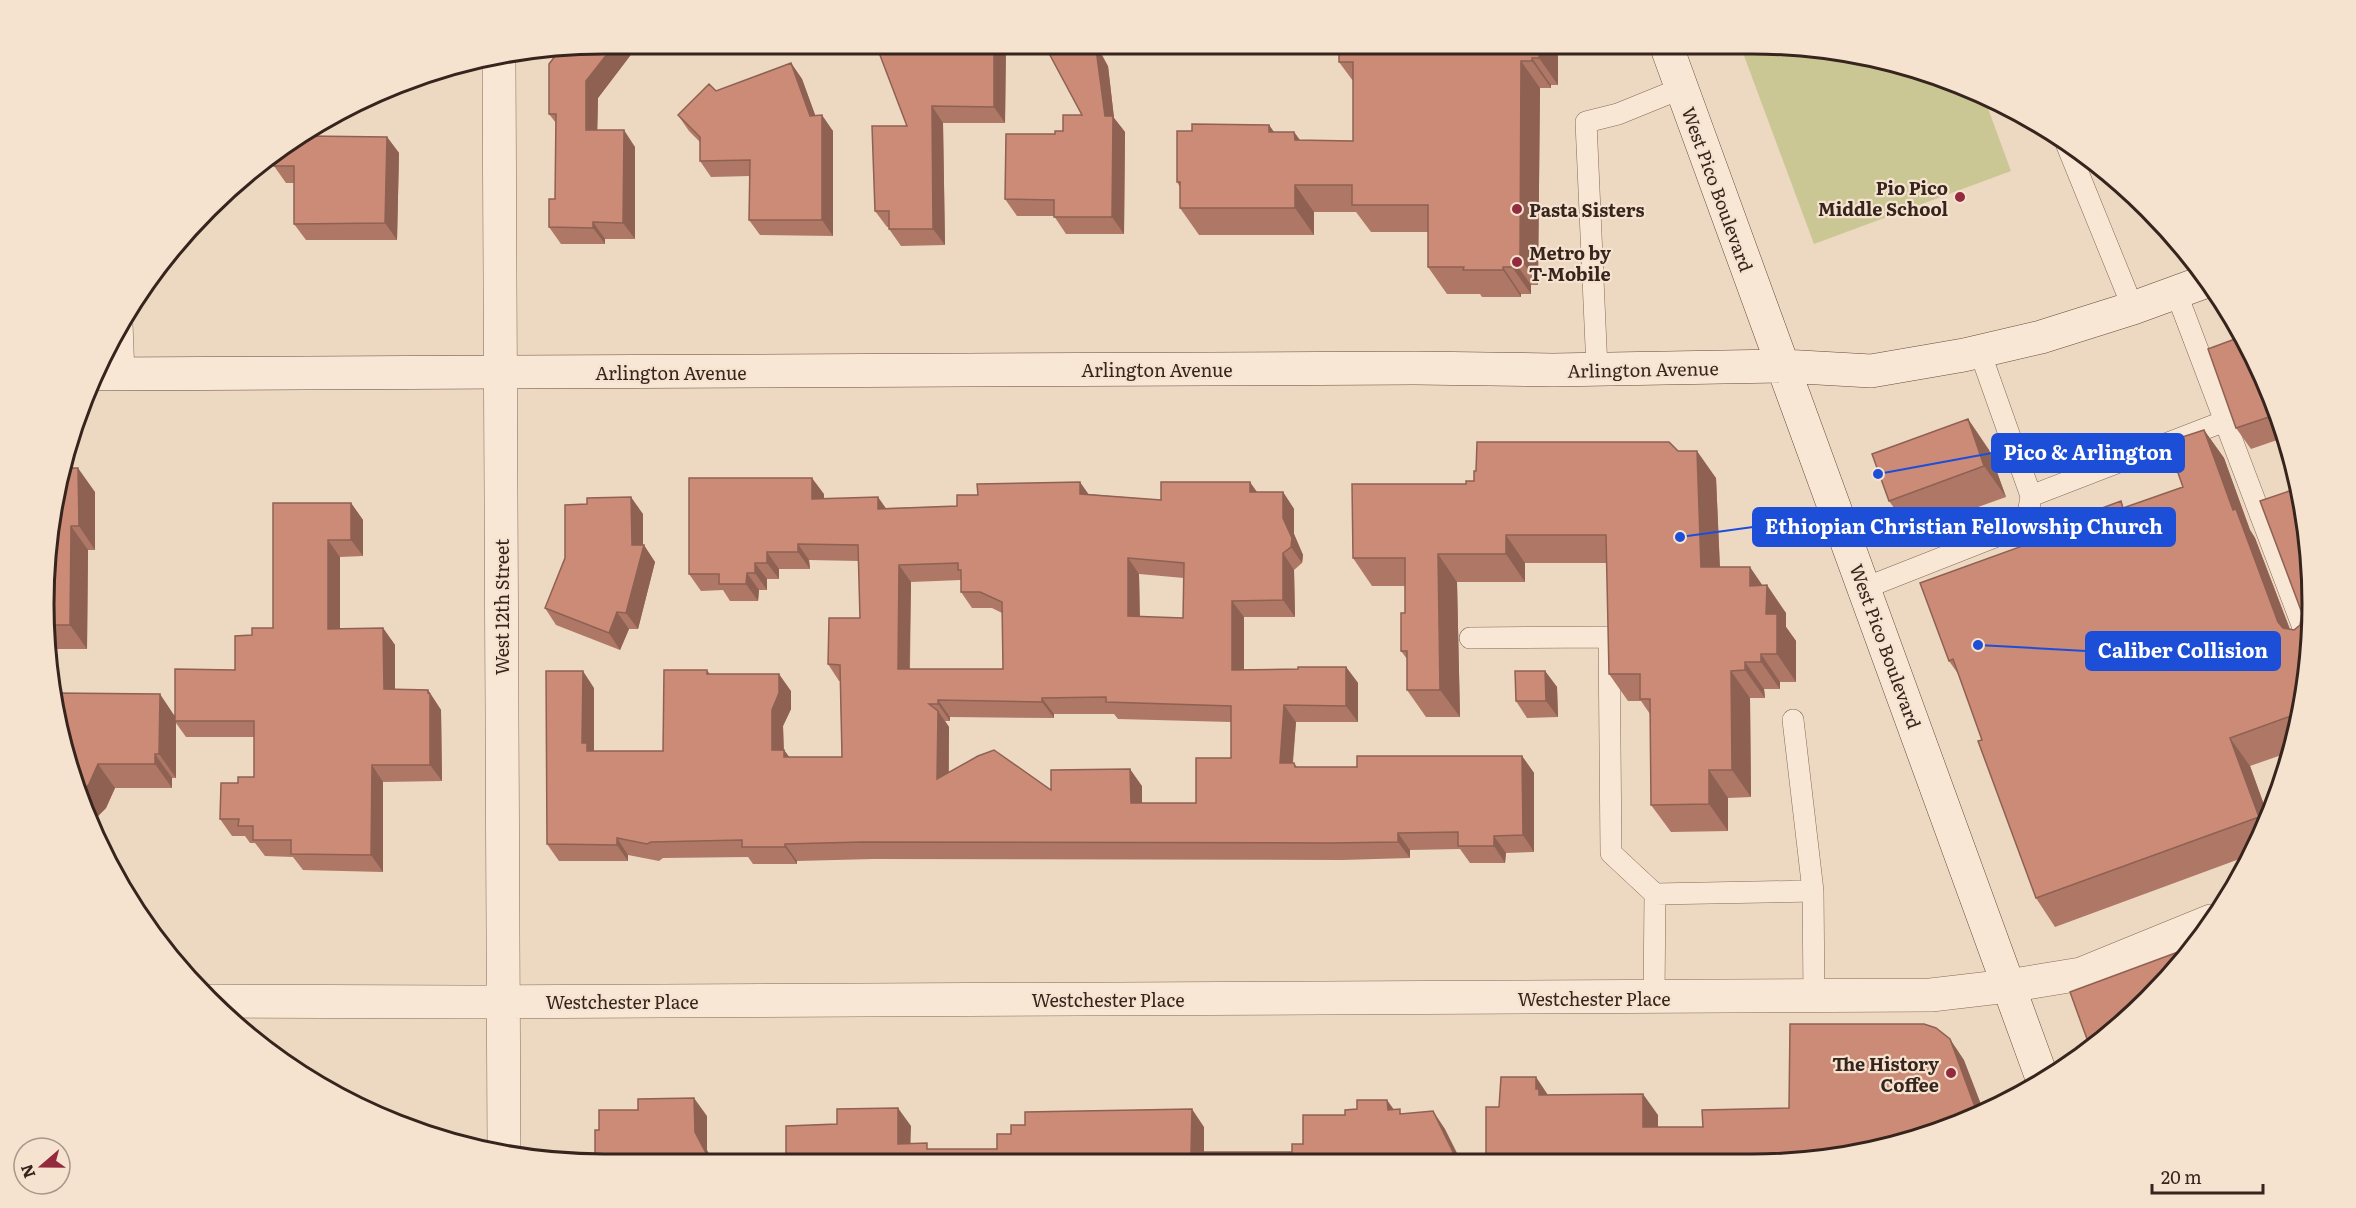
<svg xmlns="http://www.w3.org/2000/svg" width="2356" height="1208" viewBox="0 0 2356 1208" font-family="Literata,serif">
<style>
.green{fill:#cbc795}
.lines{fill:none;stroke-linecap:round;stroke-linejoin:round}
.lane-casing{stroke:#866959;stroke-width:22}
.street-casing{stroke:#866959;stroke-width:34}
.secondary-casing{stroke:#684a3c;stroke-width:34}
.lane{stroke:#f8e7d4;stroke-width:21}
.street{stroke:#f8e7d4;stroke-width:33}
.secondary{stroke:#f8e7d4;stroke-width:33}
.wall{fill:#af7866;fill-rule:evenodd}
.shaded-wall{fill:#8e6153}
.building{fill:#cb8b77;stroke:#8e6153;stroke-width:1.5;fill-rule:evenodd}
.poi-dot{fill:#942a3e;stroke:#f5e3d0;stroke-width:2}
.labels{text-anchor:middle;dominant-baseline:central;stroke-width:4.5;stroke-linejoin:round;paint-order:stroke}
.poi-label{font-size:18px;font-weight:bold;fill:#36241d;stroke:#f5e3d0;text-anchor:end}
.street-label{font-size:18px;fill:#36241d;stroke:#f5e3d0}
.rim{fill:none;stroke:#36241d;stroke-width:3}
.leader{fill:none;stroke:#1d4ed8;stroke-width:2}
.callout-dot{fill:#1d4ed8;stroke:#f5e3d0;stroke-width:2}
.callout{fill:#1d4ed8;stroke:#1d4ed8;stroke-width:2}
.callout-label{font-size:20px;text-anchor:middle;font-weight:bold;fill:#fff}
</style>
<rect width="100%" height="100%" fill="#edd8c1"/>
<path class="green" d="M 1740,45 L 1788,45 L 1897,63 L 1983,95 L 2011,171 L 1814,244 Z"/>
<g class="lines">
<g class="lane-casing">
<path id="lane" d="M 2066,143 L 2133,308
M 2176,292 L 2310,646
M 122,323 L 124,375
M 1597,369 L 1586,122 L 1618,114 L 1682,88
M 2031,496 L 2225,421
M 1865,588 L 2020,527 L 2028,515 L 2031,496 L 1980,352
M 1470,638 L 1609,637 L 1611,853 L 1655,894
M 1793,720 L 1813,891
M 1654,997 L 1655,894 L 1813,891 L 1814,996"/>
</g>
<g class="street-casing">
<path id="street" d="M 499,61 L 504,1153
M 208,1001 L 467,1002 L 1931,995 L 2008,986 L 2081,974 L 2211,921"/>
</g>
<g class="secondary-casing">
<path id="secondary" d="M 1666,45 L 2042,1078
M 94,374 L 1415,368 L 1553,370 L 1783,366 L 1871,371 L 1964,355 L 2041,337 L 2133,308 L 2207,281"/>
</g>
<use href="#lane" class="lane"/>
<use href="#street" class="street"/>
<use href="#secondary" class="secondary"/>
</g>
<path class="wall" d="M 604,44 L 633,44 L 636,48 L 598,98 L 597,130 L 635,147 L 635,239 L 605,239 L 605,244 L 561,244 L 549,227 L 555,199 L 556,123 L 549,114 Z
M 895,44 L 922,44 L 926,50 L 942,44 L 1006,44 L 1005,123 L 943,123 L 945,245 L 901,246 L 889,229 L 889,227 L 887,227 L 875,211 L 907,126 Z
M 1312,44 L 1572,44 L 1558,50 L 1558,85 L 1551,85 L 1551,88 L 1540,88 L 1538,285 L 1531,285 L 1531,294 L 1521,294 L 1521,297 L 1482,297 L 1480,294 L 1447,294 L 1428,267 L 1428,232 L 1371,232 L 1356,212 L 1314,212 L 1314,235 L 1199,235 L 1180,208 L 1180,187 L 1177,182 L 1192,131 L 1269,125 L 1274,132 L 1294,132 L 1300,140 L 1353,141 L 1353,81 L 1339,62 L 1339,53 L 1318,52 Z
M 791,63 L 802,79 L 815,115 L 833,131 L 833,236 L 760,235 L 749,220 L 750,176 L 711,177 L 700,161 L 700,142 L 689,131 L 678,115 L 716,91 Z
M 1108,66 L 1114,118 L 1125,132 L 1124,234 L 1066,234 L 1054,216 L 1017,216 L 1005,199 L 1055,134 L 1063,131 L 1082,115 Z
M 387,137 L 399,153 L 397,240 L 306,240 L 294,224 L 294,183 L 286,183 L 274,166 Z
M 2243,336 L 2283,424 L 2286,437 L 2251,449 L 2236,428 Z
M 1968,419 L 1989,450 L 2006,497 L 1911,531 L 1889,501 Z
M 2204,430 L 2224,458 L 2250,530 L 2255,538 L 2290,629 L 2294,630 L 2300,625 L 2302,613 L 2298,488 L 2311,640 L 2293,749 L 2293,751 L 2250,766 L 2268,816 L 2253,854 L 2055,927 L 2036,898 L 1982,740 L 1959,675 L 1949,661 L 2126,508 L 2183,487 Z
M 1678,451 L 1716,478 L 1720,567 L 1762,585 L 1786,613 L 1786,627 L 1796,641 L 1796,682 L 1780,682 L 1780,689 L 1764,689 L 1765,698 L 1750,698 L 1751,797 L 1728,798 L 1728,831 L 1671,832 L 1651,805 L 1650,714 L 1641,701 L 1628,701 L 1609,674 L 1607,563 L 1525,563 L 1525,582 L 1457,582 L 1460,717 L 1426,717 L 1407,690 L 1407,659 L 1401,651 L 1405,613 L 1405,586 L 1372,586 L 1353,558 L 1466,484 L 1474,481 Z
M 95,492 L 95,550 L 88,550 L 87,649 L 56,649 L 49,640 L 54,494 Z
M 1257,492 L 1283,492 L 1294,509 L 1294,534 L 1303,555 L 1302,563 L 1294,570 L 1295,617 L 1244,617 L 1244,670 L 1298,669 L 1346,667 L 1358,683 L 1358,722 L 1296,722 L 1293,763 L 1294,763 L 1297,767 L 1357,767 L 1522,756 L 1534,773 L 1534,852 L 1506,853 L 1505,863 L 1470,863 L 1460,849 L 1410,850 L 1410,858 L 1342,860 L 873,859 L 797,861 L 797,864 L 753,864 L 748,857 L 663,858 L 659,861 L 628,855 L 628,861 L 559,861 L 547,844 L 594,688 L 594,751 L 663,751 L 707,670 L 710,674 L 791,691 L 791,709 L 783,726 L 784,750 L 789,757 L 842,757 L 840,681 L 839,681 L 828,664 L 860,618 L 859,561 L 809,560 L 810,569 L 779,569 L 779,579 L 767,579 L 767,590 L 759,590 L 758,601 L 730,601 L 723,590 L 701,591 L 689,574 L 824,494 L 824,499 L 886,508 L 957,506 L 1088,494 L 1161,500 ZM 1139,574 L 1184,578 L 1183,618 L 1140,617 ZM 961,580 L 961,592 L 972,608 L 992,608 L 1002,613 L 1003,669 L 910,669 L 911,582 ZM 1054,714 L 1114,714 L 1118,719 L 1231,722 L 1231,758 L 1196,803 L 1142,803 L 1142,786 L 1051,790 L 949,772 L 949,727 L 945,721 L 950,721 L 950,717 L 1054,718 Z
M 351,503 L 363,520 L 363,556 L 340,557 L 340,629 L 383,628 L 395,645 L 395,689 L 428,690 L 441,710 L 442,781 L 383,782 L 383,872 L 303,870 L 293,857 L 265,856 L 255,843 L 250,843 L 245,836 L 232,836 L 220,819 L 238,783 L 254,777 L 254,737 L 186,737 L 176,723 L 176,778 L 172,778 L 172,788 L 115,788 L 106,808 L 96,818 L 53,693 L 175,715 L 235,670 L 252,635 L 273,628 Z
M 643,514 L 643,545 L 655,562 L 638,629 L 629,629 L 620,650 L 556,625 L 545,608 Z
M 1545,671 L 1557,687 L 1558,717 L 1527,718 L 1516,701 Z"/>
<path class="shaded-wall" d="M 615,44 L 633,44 L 636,48 L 598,98 L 597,147 L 586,130 L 586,81 Z
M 919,44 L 922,44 L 928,52 L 922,51 Z
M 994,44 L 1006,44 L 1005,123 L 994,107 Z
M 1093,44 L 1096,44 L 1108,66 L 1114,118 L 1125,132 L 1124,234 L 1112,217 L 1105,116 Z
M 1539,44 L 1554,44 L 1558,50 L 1558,85 L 1539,58 Z
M 1532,58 L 1551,85 L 1551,88 L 1532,61 Z
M 1521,61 L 1540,88 L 1538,285 L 1520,258 Z
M 791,63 L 802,79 L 821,131 L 810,116 Z
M 932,106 L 943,123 L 945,245 L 933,229 Z
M 822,115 L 833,131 L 833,236 L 822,220 Z
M 1269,125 L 1288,152 L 1269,132 Z
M 624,130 L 635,147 L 635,239 L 623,223 Z
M 1294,132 L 1313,159 L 1295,140 Z
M 387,137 L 399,153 L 397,240 L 385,223 Z
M 1295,185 L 1314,212 L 1314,235 L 1295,208 Z
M 593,222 L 605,239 L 605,244 L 593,228 Z
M 1512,258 L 1531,285 L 1531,294 L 1512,267 Z
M 1503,267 L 1521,294 L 1521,297 L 1503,270 Z
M 1968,419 L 1989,450 L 2006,497 L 1984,466 Z
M 2204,430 L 2224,458 L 2250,530 L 2255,538 L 2298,651 L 2278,622 L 2233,510 Z
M 1697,451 L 1716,478 L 1721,595 L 1701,567 Z
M 78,468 L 95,492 L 95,550 L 79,526 Z
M 812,478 L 824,494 L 824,515 L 812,499 Z
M 1080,482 L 1092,499 L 1080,494 Z
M 1250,482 L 1262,499 L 1250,492 Z
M 1283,492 L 1294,509 L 1294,534 L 1303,555 L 1302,563 L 1291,547 L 1283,518 Z
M 631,497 L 643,514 L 643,547 L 644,545 L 655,562 L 638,629 L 626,613 L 632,545 Z
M 878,497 L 890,514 L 878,509 Z
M 351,503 L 363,520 L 363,556 L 351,540 Z
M 71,526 L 88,550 L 87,649 L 70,625 Z
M 1506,535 L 1525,563 L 1525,582 L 1506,554 Z
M 328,540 L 340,557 L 340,646 L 328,629 Z
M 798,544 L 809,560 L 810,569 L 798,552 Z
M 767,552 L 779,569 L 779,579 L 767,563 Z
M 1283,553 L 1294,570 L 1295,617 L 1283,600 Z
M 1438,554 L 1457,582 L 1460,717 L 1440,690 Z
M 1128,558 L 1139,574 L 1140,633 L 1128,616 Z
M 755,563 L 767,579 L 767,590 L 755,573 Z
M 899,565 L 911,582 L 909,686 L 898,669 Z
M 1750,567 L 1767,592 L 1767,585 L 1786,613 L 1786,627 L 1796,641 L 1796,682 L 1777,654 L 1766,614 L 1750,586 Z
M 747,573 L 759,590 L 758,601 L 746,584 Z
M 1232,601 L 1244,617 L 1244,687 L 1232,670 Z
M 617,612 L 629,629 L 620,650 L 609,633 Z
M 383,628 L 395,645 L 395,706 L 384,689 Z
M 1761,654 L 1780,682 L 1780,689 L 1761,662 Z
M 1745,662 L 1764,689 L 1765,698 L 1745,670 Z
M 1346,667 L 1358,683 L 1358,722 L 1346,706 Z
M 583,671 L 594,688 L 594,753 L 587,751 L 582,743 Z
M 1545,671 L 1557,687 L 1558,717 L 1546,701 Z
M 1731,671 L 1750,698 L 1751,797 L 1732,770 Z
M 779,674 L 791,691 L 791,709 L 783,726 L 784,766 L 772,750 L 772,710 Z
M 428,690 L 441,710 L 442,781 L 430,765 Z
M 160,694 L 176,718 L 175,721 L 176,723 L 176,778 L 159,754 Z
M 1042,698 L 1054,714 L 1054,718 L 1042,702 Z
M 938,700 L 950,717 L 950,721 L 938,704 Z
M 1284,705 L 1296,722 L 1291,780 L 1280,763 Z
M 938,711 L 949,727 L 948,796 L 937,779 Z
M 2230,738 L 2250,766 L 2268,816 L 2265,825 L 2259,817 Z
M 784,750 L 796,766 L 784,757 Z
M 155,754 L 172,778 L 172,788 L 155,764 Z
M 1522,756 L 1534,773 L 1534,852 L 1523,835 Z
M 98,764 L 115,788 L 106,808 L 96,818 L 96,835 L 83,791 Z
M 372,765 L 383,782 L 383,872 L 371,855 Z
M 1130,769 L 1142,786 L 1142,820 L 1131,803 Z
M 1709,770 L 1728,798 L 1728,831 L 1709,804 Z
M 1398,833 L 1410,850 L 1410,858 L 1398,842 Z
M 1494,836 L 1506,853 L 1505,863 L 1494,846 Z
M 617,838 L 628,855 L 628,861 L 617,845 Z
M 785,844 L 797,861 L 797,864 L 785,847 Z
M 1950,1039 L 1964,1060 L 1984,1112 L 1978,1115 Z
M 1536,1077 L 1550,1098 L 1554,1116 L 1536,1089 Z
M 1643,1094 L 1658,1115 L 1658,1148 L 1643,1127 Z
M 694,1098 L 707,1116 L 707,1150 L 714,1163 L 707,1155 L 695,1132 Z
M 1387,1100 L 1400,1118 L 1388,1110 Z
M 898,1108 L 911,1126 L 910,1161 L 898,1144 Z
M 1192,1109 L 1204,1127 L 1204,1161 L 1191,1152 Z
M 1433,1111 L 1445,1129 L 1461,1161 L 1448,1161 Z"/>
<path class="building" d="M 604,44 L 615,44 L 586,81 L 586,130 L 624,130 L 623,223 L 593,222 L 593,228 L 549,227 L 549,199 L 555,199 L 556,114 L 549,114 L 549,64 L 559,51 Z
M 895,44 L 919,44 L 922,51 L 942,44 L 994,44 L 994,107 L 932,106 L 933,229 L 889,229 L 889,211 L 875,211 L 872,126 L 907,126 L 878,50 Z
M 1044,44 L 1093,44 L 1096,49 L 1105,116 L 1113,116 L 1112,217 L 1054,217 L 1054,200 L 1005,199 L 1006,134 L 1055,134 L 1055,131 L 1063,131 L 1063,115 L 1082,115 Z
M 1339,44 L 1539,44 L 1539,58 L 1532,58 L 1532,61 L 1521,61 L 1520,258 L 1512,258 L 1512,267 L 1503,267 L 1503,270 L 1463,270 L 1464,267 L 1428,267 L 1428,205 L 1352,205 L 1352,185 L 1295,185 L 1295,208 L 1180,208 L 1180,182 L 1177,182 L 1177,131 L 1192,131 L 1192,124 L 1269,125 L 1269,132 L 1294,132 L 1295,140 L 1353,141 L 1353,62 L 1339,62 Z
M 791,63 L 810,116 L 822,115 L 822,220 L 749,220 L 750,160 L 700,161 L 700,137 L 678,115 L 709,84 L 716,91 Z
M 307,136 L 387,137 L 385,223 L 294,224 L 294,166 L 274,166 L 274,153 Z
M 2243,336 L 2278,414 L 2236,428 L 2208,349 Z
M 1968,419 L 1984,466 L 1889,501 L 1872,454 Z
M 2204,430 L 2233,510 L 2236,509 L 2278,622 L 2283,628 L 2294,630 L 2300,625 L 2302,613 L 2260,501 L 2298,488 L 2308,531 L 2311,640 L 2299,713 L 2230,738 L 2259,817 L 2036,898 L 1978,741 L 1982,740 L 1953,659 L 1949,661 L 1920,583 L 2086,523 L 2083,515 L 2121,501 L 2123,508 L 2183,487 L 2167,442 Z
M 1477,442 L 1669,442 L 1678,451 L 1697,451 L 1701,567 L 1750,567 L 1750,586 L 1767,585 L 1766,614 L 1777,614 L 1777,654 L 1761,654 L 1761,662 L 1745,662 L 1745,670 L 1731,671 L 1732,770 L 1709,770 L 1709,804 L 1651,805 L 1650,699 L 1640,699 L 1640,674 L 1609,674 L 1606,535 L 1506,535 L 1506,554 L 1438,554 L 1440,690 L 1407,690 L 1407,651 L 1401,651 L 1401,613 L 1405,613 L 1405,558 L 1353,558 L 1352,484 L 1466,484 L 1466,481 L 1474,481 L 1474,471 L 1476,471 Z
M 62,468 L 78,468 L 79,526 L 71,526 L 70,625 L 50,625 L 54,494 Z
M 689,478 L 812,478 L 812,499 L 878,497 L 878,509 L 957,506 L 957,495 L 978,495 L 977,484 L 1080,482 L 1080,494 L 1161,500 L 1161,482 L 1250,482 L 1250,492 L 1283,492 L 1283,518 L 1292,538 L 1291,547 L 1283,553 L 1283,600 L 1232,601 L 1232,670 L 1298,669 L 1298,667 L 1346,667 L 1346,706 L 1284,705 L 1280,763 L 1294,763 L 1295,767 L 1357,767 L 1357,756 L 1522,756 L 1523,835 L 1494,836 L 1494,846 L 1458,846 L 1458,832 L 1398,833 L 1398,842 L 1331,843 L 862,842 L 785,844 L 785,847 L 742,847 L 742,840 L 651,842 L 647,844 L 617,838 L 617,845 L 547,844 L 546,671 L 583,671 L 582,743 L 587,743 L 587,751 L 663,751 L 664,670 L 707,670 L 707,674 L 779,674 L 779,693 L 772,710 L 772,750 L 784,750 L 784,757 L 842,757 L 840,665 L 828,664 L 829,618 L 860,618 L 858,545 L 798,544 L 798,552 L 767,552 L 767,563 L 755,563 L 755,573 L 747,573 L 746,584 L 719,584 L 719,574 L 689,574 ZM 1128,558 L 1184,563 L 1183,618 L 1128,616 ZM 958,563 L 958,570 L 961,570 L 961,592 L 980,592 L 1002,602 L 1003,669 L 898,669 L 899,565 ZM 1106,697 L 1106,702 L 1231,706 L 1231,758 L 1196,758 L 1196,803 L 1131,803 L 1130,769 L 1051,770 L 1051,790 L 994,750 L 978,756 L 937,779 L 938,711 L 929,704 L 938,704 L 938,700 L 1042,702 L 1042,698 Z
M 631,497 L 632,545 L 644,545 L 626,613 L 617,612 L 609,633 L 545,608 L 565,558 L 565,505 L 587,504 L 587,498 Z
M 273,503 L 351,503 L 351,540 L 328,540 L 328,629 L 383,628 L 384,689 L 428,690 L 428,693 L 430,694 L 430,765 L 372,765 L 371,855 L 291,854 L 291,840 L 253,840 L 253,826 L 238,826 L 239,819 L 220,819 L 221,783 L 238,783 L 238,777 L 254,777 L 254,721 L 175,721 L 175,669 L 235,670 L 235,636 L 252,635 L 252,628 L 273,628 Z
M 1515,671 L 1545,671 L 1546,701 L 1516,701 Z
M 53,693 L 160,694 L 159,754 L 155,754 L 155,764 L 98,764 L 89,784 L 83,791 Z
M 2197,945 L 2093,1049 L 2091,1050 L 2070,992 Z
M 1790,1024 L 1924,1024 L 1936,1028 L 1950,1039 L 1978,1115 L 1966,1122 L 1826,1160 L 1486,1161 L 1486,1107 L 1499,1107 L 1501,1077 L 1536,1077 L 1536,1089 L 1539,1089 L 1539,1095 L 1643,1094 L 1643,1127 L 1703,1127 L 1702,1110 L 1789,1108 Z
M 694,1098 L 695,1132 L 707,1155 L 786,1155 L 786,1126 L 837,1124 L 837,1109 L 898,1108 L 898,1144 L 927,1143 L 927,1149 L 997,1149 L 997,1134 L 1011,1134 L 1011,1125 L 1025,1125 L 1025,1112 L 1192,1109 L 1191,1152 L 1292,1152 L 1292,1144 L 1303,1144 L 1303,1115 L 1345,1115 L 1345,1110 L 1357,1109 L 1357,1100 L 1387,1100 L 1388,1110 L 1400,1109 L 1400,1114 L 1433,1111 L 1453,1152 L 1448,1161 L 595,1163 L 595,1130 L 599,1130 L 599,1110 L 638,1110 L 638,1099 Z"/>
<g class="poi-dot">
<circle cx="1960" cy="197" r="6"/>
<circle cx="1517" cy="209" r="6"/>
<circle cx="1517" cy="262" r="6"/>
<circle cx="1951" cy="1073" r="6"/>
</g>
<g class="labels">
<g class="poi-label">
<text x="1948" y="187">Pio Pico<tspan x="1948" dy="21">Middle School</tspan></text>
<text x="1529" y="209" text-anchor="start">Pasta Sisters</text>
<text x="1529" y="252" text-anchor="start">Metro by<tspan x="1529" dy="21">T-Mobile</tspan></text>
<text x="1939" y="1063">The History<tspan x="1939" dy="21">Coffee</tspan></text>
</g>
<g class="street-label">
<text transform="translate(1718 189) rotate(70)">West Pico Boulevard</text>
<text x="1157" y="369">Arlington Avenue</text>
<text transform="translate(1643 369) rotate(-1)">Arlington Avenue</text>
<text x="671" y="372">Arlington Avenue</text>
<text transform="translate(501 607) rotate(-90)">West 12th Street</text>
<text transform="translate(1886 646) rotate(70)">West Pico Boulevard</text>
<text x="1594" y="998">Westchester Place</text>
<text x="1108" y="999">Westchester Place</text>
<text x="622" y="1001">Westchester Place</text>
</g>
</g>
<path d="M0 0H2356V1208H0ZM604 54H1752A550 550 0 0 1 2302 604V604A550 550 0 0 1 1752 1154H604A550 550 0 0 1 54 604V604A550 550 0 0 1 604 54Z" fill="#f5e3d0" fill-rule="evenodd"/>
<path class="rim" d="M604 54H1752A550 550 0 0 1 2302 604V604A550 550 0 0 1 1752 1154H604A550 550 0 0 1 54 604V604A550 550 0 0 1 604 54Z"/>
<path class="leader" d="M1878 474L1992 453M1680 537L1753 527M1978 645L2086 651"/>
<g class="callout-dot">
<circle cx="1878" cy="474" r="6"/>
<circle cx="1680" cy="537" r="6"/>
<circle cx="1978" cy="645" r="6"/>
</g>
<g class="callout">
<rect x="1992" y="434" width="192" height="38" rx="6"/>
<rect x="1753" y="508" width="422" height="38" rx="6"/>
<rect x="2086" y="632" width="194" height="38" rx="6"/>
</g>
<g class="callout-label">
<text x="2088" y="460">Pico &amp; Arlington</text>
<text x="1964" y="534">Ethiopian Christian Fellowship Church</text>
<text x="2183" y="658">Caliber Collision</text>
</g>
<g transform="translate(42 1166) rotate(250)"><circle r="28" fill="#f5e3d0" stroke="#a99788" stroke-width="1.5"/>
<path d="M0-4.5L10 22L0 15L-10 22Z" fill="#942a3e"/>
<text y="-9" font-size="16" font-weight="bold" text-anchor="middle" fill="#36241d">N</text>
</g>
<path d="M2152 1184v9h111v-9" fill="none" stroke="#36241d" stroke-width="3"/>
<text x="2161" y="1184" font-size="18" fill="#36241d" stroke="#f5e3d0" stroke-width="4.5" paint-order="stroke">20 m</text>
</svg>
